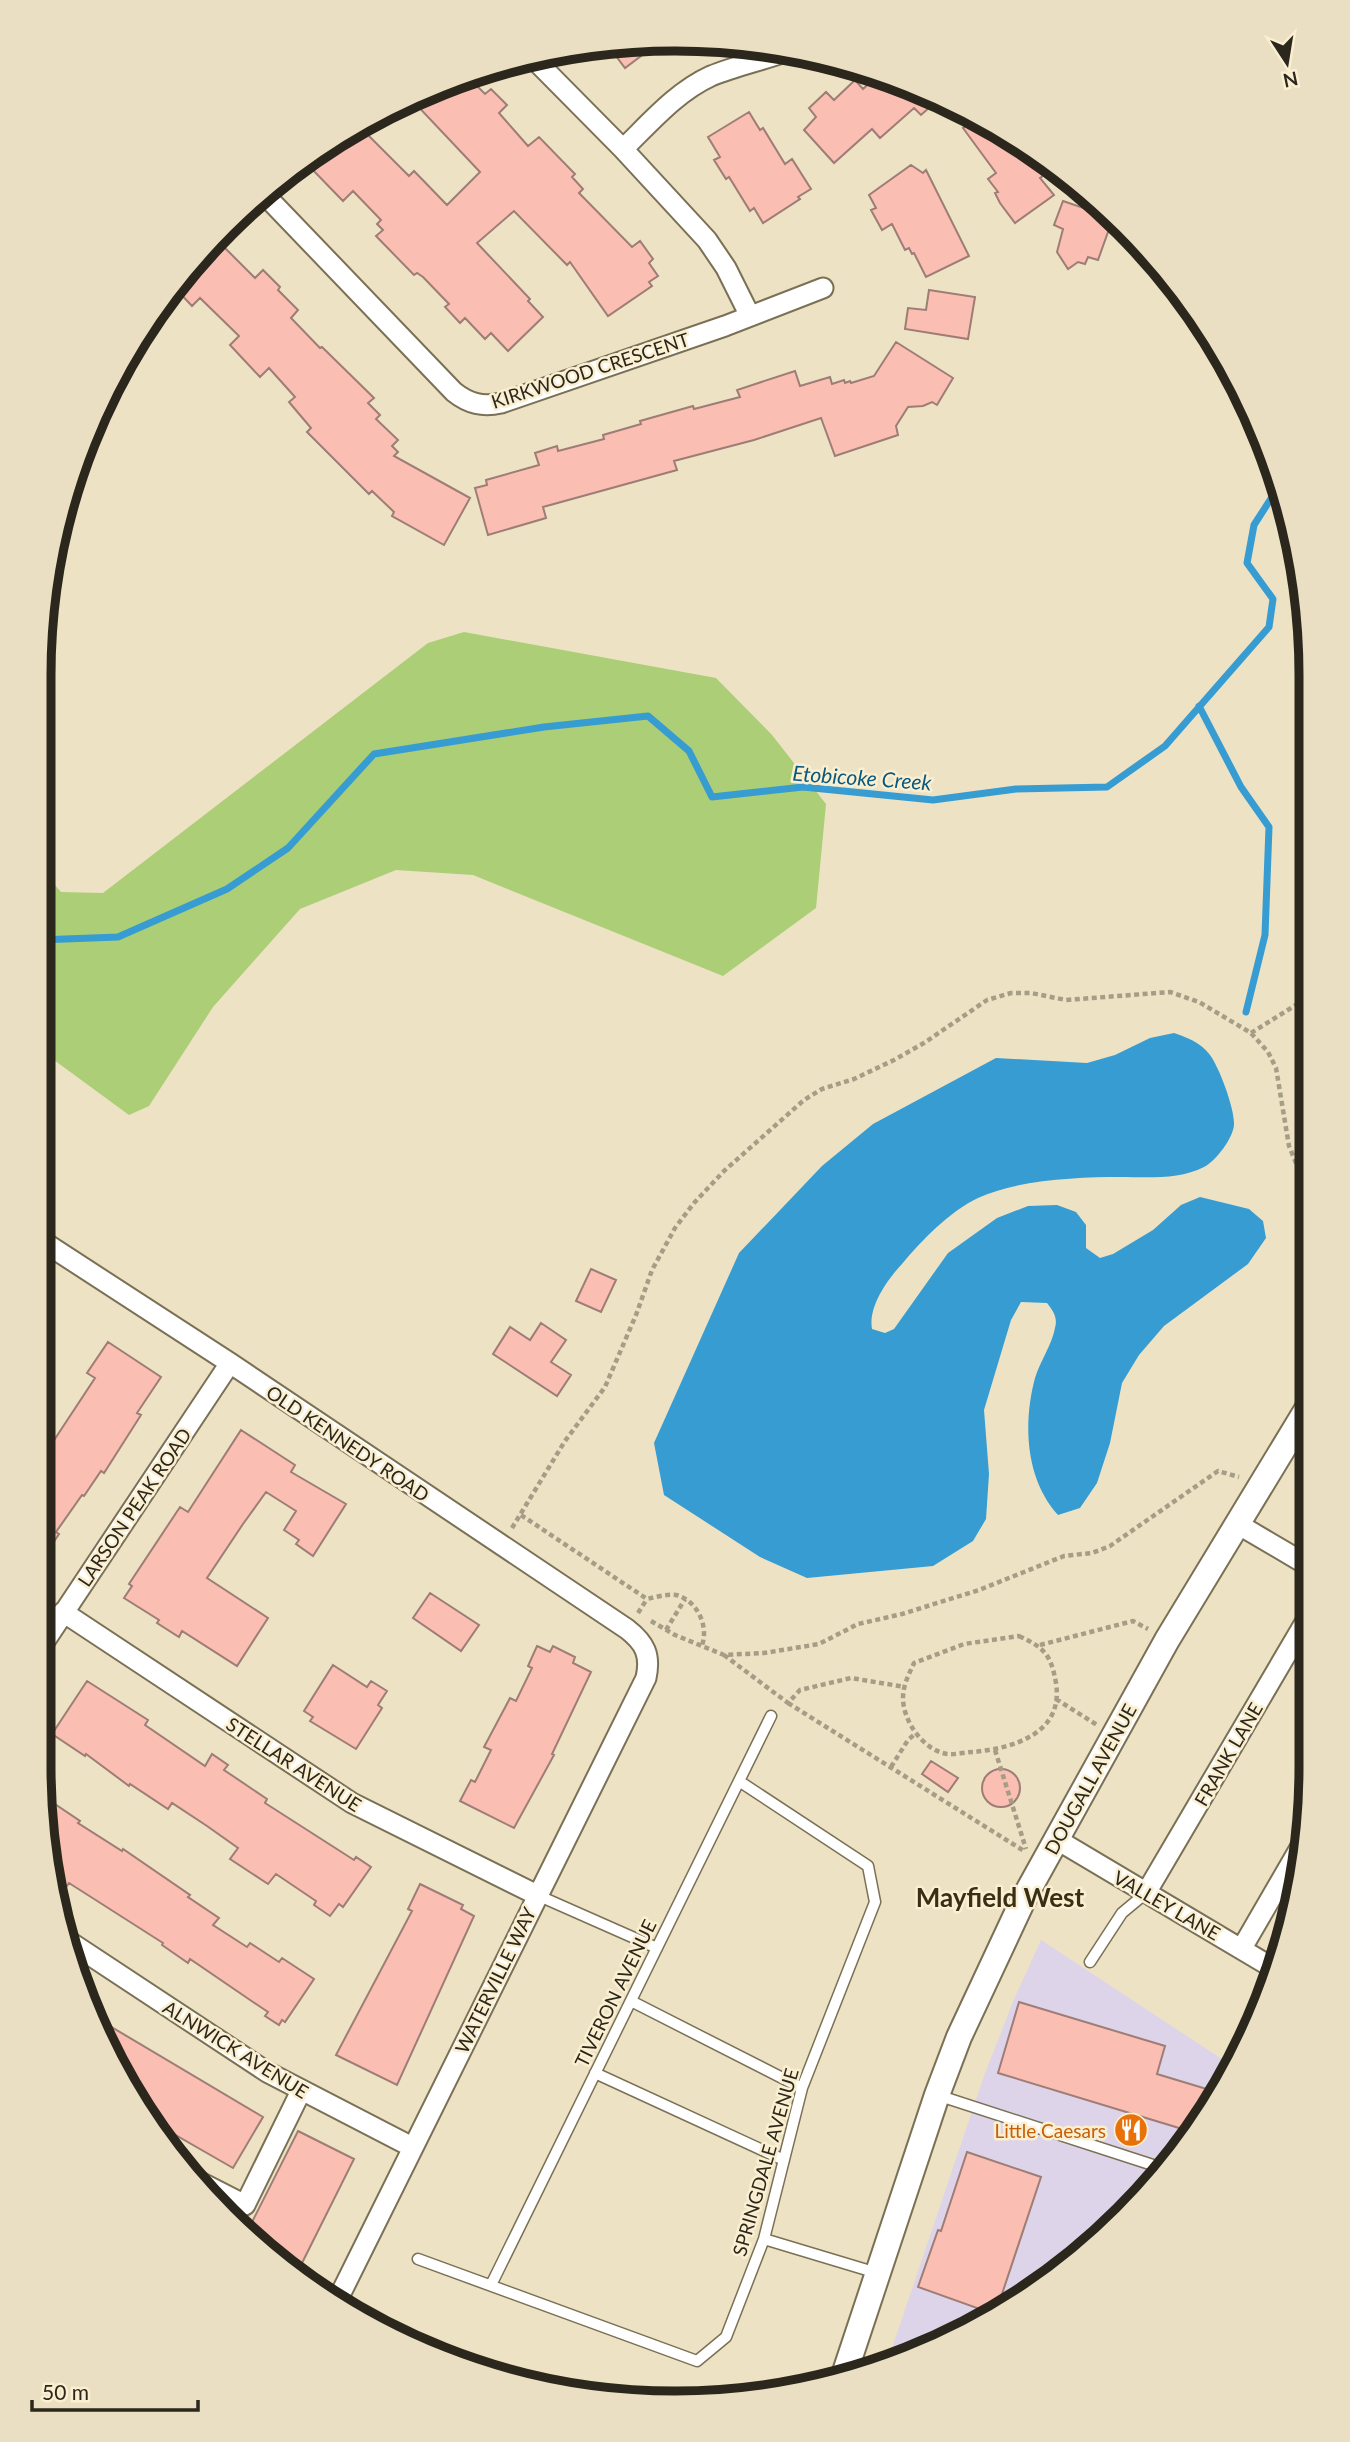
<svg xmlns="http://www.w3.org/2000/svg" width="1350" height="2442" viewBox="0 0 1350 2442" font-family="Lato,sans-serif">
<style>
.commercial{fill:#ded4e9}
.green{fill:#abce76}
.water{fill:#379cd2}
.lines{fill:none;stroke-linecap:round;stroke-linejoin:round}
.stream{stroke:#379cd2;stroke-width:7}
.building{fill:#fbbeb2;stroke:#9d7d76;stroke-width:2}
.service-casing{stroke:#7a7055;stroke-width:13}
.minor-casing{stroke:#7a7055;stroke-width:23}
.tertiary-casing{stroke:#7a7055;stroke-width:28}
.path{stroke:#a69d86;stroke-width:4.5;stroke-dasharray:5 3.5;stroke-linecap:butt}
.service{stroke:#fff;stroke-width:10}
.minor{stroke:#fff;stroke-width:19}
.tertiary{stroke:#fff;stroke-width:24}
.labels{text-anchor:middle;dominant-baseline:central;stroke-width:5;stroke-linejoin:round;paint-order:stroke}
.street-label{font-size:19px;fill:#2c271c;stroke:#fbefd1}
.food-label{font-size:19px;fill:#c56008;stroke:#fbefd1;text-anchor:end}
.water-label{font-size:21px;font-style:italic;fill:#09587d;stroke:#fbefd1}
.district-label{font-size:26px;font-weight:bold;fill:#382f16;stroke:#fbefd1}
.rim{fill:none;stroke:#2c271c;stroke-width:9}
</style>
<rect width="100%" height="100%" fill="#ede2c4"/>
<path class="commercial" d="M 1041,1940 L 1234,2067 L 1226,2086 L 1094,2246 L 918,2355 L 887,2363 L 984,2076 L 1014,1999 Z"/>
<path class="green" d="M 464,632 L 716,678 L 772,735 L 826,804 L 816,908 L 723,976 L 473,875 L 396,870 L 300,909 L 213,1007 L 149,1106 L 129,1115 L 39,1049 L 40,868 L 61,892 L 103,893 L 428,643 Z"/>
<path class="water" d="M 1174,1033 C 1188,1038 1200,1042 1210,1055 C 1219,1067 1235,1109 1234,1125 C 1233,1138 1216,1161 1204,1167 C 1179,1180 1147,1177 1120,1177 C 1078,1177 1016,1180 978,1198 C 949,1212 922,1240 902,1264 C 887,1280 868,1307 872,1329 L 885,1333 L 894,1329 L 948,1253 L 997,1218 L 1028,1206 L 1057,1205 L 1076,1212 L 1086,1225 L 1086,1248 L 1100,1258 L 1113,1254 L 1153,1230 L 1181,1205 L 1200,1197 L 1249,1209 L 1263,1221 L 1266,1238 L 1248,1264 L 1164,1326 L 1139,1355 L 1122,1383 L 1110,1443 L 1097,1483 L 1080,1508 L 1058,1515 C 1025,1478 1023,1423 1035,1378 C 1040,1361 1052,1345 1055,1328 C 1058,1317 1053,1311 1047,1303 L 1021,1302 L 1011,1320 L 984,1410 L 989,1474 L 986,1519 L 973,1541 L 933,1566 L 807,1578 L 760,1557 L 664,1495 L 654,1443 L 739,1253 L 822,1166 L 873,1124 L 996,1058 L 1087,1063 L 1115,1055 L 1150,1038 Z"/>
<g class="lines">
<path class="stream" d="M 1199,706 L 1241,787 L 1269,827 L 1265,935 L 1246,1012
M 39,940 L 118,937 L 227,889 L 288,848 L 374,754 L 544,727 L 648,716 L 689,751 L 712,797 L 803,787 L 933,800 L 1016,789 L 1107,787 L 1165,746 L 1269,627 L 1273,599 L 1247,563 L 1254,525 L 1281,483"/>
</g>
<path class="building" d="M 634,40 L 661,41 L 625,68 L 607,44 Z
M 879,74 L 886,82 L 889,80 L 883,74 L 939,99 L 921,115 L 914,108 L 880,138 L 872,129 L 834,163 L 804,130 L 816,117 L 809,108 L 826,92 L 834,100 L 855,80 L 863,89 Z
M 467,76 L 485,94 L 491,89 L 507,105 L 499,113 L 528,146 L 539,137 L 575,174 L 572,177 L 583,189 L 579,193 L 632,247 L 640,241 L 653,259 L 649,263 L 658,276 L 649,282 L 652,286 L 608,316 L 570,262 L 567,265 L 514,211 L 477,243 L 530,299 L 528,301 L 543,317 L 508,351 L 491,333 L 485,339 L 465,318 L 460,323 L 445,307 L 449,304 L 423,277 L 417,273 L 414,275 L 376,236 L 383,230 L 377,224 L 381,220 L 353,191 L 343,201 L 307,164 L 323,148 L 359,126 L 409,176 L 414,171 L 447,205 L 480,172 L 410,98 Z
M 749,112 L 760,130 L 763,128 L 785,164 L 792,159 L 811,189 L 798,197 L 800,199 L 763,223 L 754,208 L 750,211 L 729,177 L 726,179 L 714,160 L 720,157 L 708,137 Z
M 978,117 L 994,124 L 1034,155 L 1043,167 L 1038,170 L 1043,176 L 1040,178 L 1054,195 L 1015,223 L 1000,203 L 995,193 L 998,192 L 988,179 L 996,173 L 963,128 Z
M 911,165 L 923,173 L 926,170 L 969,256 L 926,277 L 914,253 L 912,254 L 909,248 L 905,250 L 892,224 L 882,230 L 871,210 L 876,208 L 869,195 Z
M 1063,201 L 1113,218 L 1098,260 L 1088,257 L 1085,264 L 1078,262 L 1068,269 L 1057,252 L 1063,229 L 1054,225 Z
M 215,238 L 255,278 L 263,270 L 280,287 L 278,290 L 298,310 L 291,318 L 320,348 L 322,347 L 374,398 L 368,403 L 380,415 L 376,419 L 398,440 L 392,446 L 398,452 L 394,456 L 470,498 L 444,545 L 392,516 L 394,512 L 372,491 L 369,494 L 307,432 L 311,428 L 289,402 L 295,397 L 269,368 L 260,377 L 230,345 L 239,336 L 200,298 L 192,306 L 174,287 L 197,255 Z
M 929,290 L 975,297 L 968,339 L 905,329 L 908,308 L 926,310 Z
M 896,342 L 953,378 L 937,405 L 932,402 L 923,406 L 908,407 L 896,426 L 898,435 L 835,456 L 821,418 L 754,440 L 674,461 L 677,470 L 543,507 L 546,518 L 488,535 L 475,488 L 487,485 L 486,480 L 539,465 L 535,453 L 557,446 L 558,451 L 604,439 L 603,435 L 641,424 L 640,421 L 693,406 L 694,409 L 740,397 L 737,390 L 795,371 L 800,386 L 830,377 L 832,384 L 844,380 L 845,383 L 850,381 L 851,383 L 874,376 Z
M 591,1269 L 616,1280 L 601,1312 L 576,1301 Z
M 541,1323 L 566,1340 L 551,1362 L 571,1375 L 557,1396 L 493,1354 L 510,1327 L 530,1340 Z
M 108,1342 L 161,1377 L 137,1413 L 141,1415 L 104,1473 L 101,1471 L 84,1496 L 82,1495 L 56,1532 L 59,1534 L 39,1564 L 39,1463 L 95,1378 L 87,1373 Z
M 241,1430 L 295,1465 L 291,1472 L 346,1504 L 313,1556 L 296,1544 L 299,1540 L 284,1530 L 296,1511 L 266,1492 L 243,1524 L 207,1578 L 268,1618 L 237,1666 L 182,1631 L 179,1637 L 157,1623 L 159,1620 L 124,1598 L 132,1586 L 129,1584 L 180,1507 L 188,1512 Z
M 430,1593 L 479,1625 L 461,1651 L 413,1618 Z
M 537,1646 L 550,1652 L 553,1646 L 575,1657 L 573,1663 L 591,1672 L 552,1754 L 554,1755 L 514,1828 L 460,1801 L 471,1780 L 475,1782 L 491,1750 L 484,1747 L 510,1698 L 516,1701 L 532,1668 L 528,1666 Z
M 333,1665 L 367,1687 L 371,1681 L 387,1691 L 378,1705 L 382,1708 L 356,1749 L 310,1721 L 313,1717 L 304,1711 Z
M 87,1681 L 148,1720 L 145,1725 L 205,1766 L 212,1754 L 228,1765 L 224,1770 L 267,1799 L 265,1803 L 354,1860 L 356,1857 L 371,1867 L 343,1907 L 339,1904 L 330,1916 L 314,1905 L 316,1901 L 276,1874 L 268,1884 L 230,1859 L 238,1848 L 207,1826 L 172,1803 L 168,1809 L 130,1784 L 129,1786 L 86,1754 L 85,1756 L 52,1734 Z
M 931,1761 L 958,1778 L 948,1792 L 922,1774 Z
M982 1788a19 19 0 1 1 38 0a19 19 0 1 1-38 0Z
M 43,1796 L 80,1821 L 78,1823 L 122,1851 L 123,1849 L 190,1895 L 188,1897 L 219,1918 L 213,1925 L 247,1947 L 250,1943 L 279,1962 L 282,1958 L 314,1979 L 285,2022 L 282,2020 L 279,2025 L 265,2016 L 268,2012 L 253,2002 L 190,1959 L 188,1963 L 162,1945 L 163,1943 L 69,1883 L 60,1896 Z
M 420,1884 L 463,1905 L 461,1909 L 474,1916 L 397,2085 L 336,2055 L 412,1911 L 408,1909 Z
M 1019,2002 L 1165,2046 L 1157,2074 L 1220,2093 L 1189,2131 L 998,2073 Z
M 98,2019 L 263,2117 L 233,2168 L 153,2122 Z
M 298,2131 L 354,2159 L 297,2273 L 249,2228 Z
M 967,2152 L 1041,2177 L 998,2306 L 988,2312 L 918,2287 L 938,2230 L 941,2231 Z"/>
<g class="lines">
<g class="service-casing">
<path id="service" d="M 537,1895 L 657,1948
M 1090,1962 L 1122,1913 L 1146,1893
M 631,2001 L 802,2088
M 595,2073 L 784,2160
M 937,2095 L 1159,2167
M 764,2239 L 877,2273
M 418,2259 L 697,2361 L 726,2337 L 764,2239 L 802,2088 L 875,1902 L 868,1866 L 739,1781
M 491,2285 L 771,1716"/>
</g>
<g class="minor-casing">
<path id="minor" d="M 532,57 L 623,149 L 707,240 L 726,268 L 750,316
M 623,149 C 650,123 676,92 711,76 C 736,66 763,60 788,51
M 263,193 L 454,392 C 469,404 483,407 501,403 L 725,326 L 823,288
M 39,1239 L 230,1363 L 627,1629 C 645,1643 651,1655 646,1678 L 336,2303
M 1236,1523 L 1309,1566
M 63,1612 L 352,1803 L 537,1895
M 39,1650 L 230,1363
M 1056,1839 L 1278,1971
M 1146,1893 L 1310,1614
M 67,1940 L 267,2072 L 412,2147
M 1242,1948 L 1304,1841
M 198,2181 L 245,2205 L 301,2091"/>
</g>
<g class="tertiary-casing">
<path id="tertiary" d="M 845,2372 L 937,2095 L 959,2037 L 1024,1898 L 1167,1640 L 1309,1406"/>
</g>
<path class="path" d="M 1251,1033 L 1307,998
M 521,1515 L 647,1599 C 656,1597 666,1594 676,1595 C 697,1600 709,1626 702,1645
M 512,1528 L 565,1441 L 605,1387 L 636,1315 L 652,1270 L 675,1228 L 694,1203 L 724,1171 L 804,1100 L 822,1089 L 854,1079 L 894,1060 L 924,1043 L 987,1000 L 1011,993 L 1031,993 L 1066,1000 L 1170,992 L 1199,1002 L 1251,1033 L 1268,1052 L 1276,1068 L 1289,1146 L 1308,1192
M 638,1613 L 647,1599
M 651,1621 L 675,1635 L 724,1655 L 764,1653 L 819,1644 L 858,1624 L 902,1614 L 979,1590 L 1064,1556 L 1092,1553 L 1110,1546 L 1218,1471 L 1239,1477
M 666,1630 L 685,1599
M 1019,1636 C 1045,1648 1051,1655 1056,1683 C 1064,1734 1013,1748 973,1752 C 965,1752 955,1755 947,1754 C 923,1750 903,1721 903,1698 C 903,1685 909,1674 914,1663 L 964,1644 Z
M 1040,1645 L 1133,1621 L 1148,1629
M 724,1655 L 788,1703 L 800,1690 L 851,1678 L 905,1687
M 1056,1699 L 1097,1725
M 788,1703 L 1024,1851
M 995,1750 L 1026,1849
M 891,1767 L 908,1740 L 916,1733"/>
<use href="#service" class="service"/>
<use href="#minor" class="minor"/>
<use href="#tertiary" class="tertiary"/>
</g>
<defs>
<g id="restaurant-disc" transform="scale(1.75)"><circle r="9.5" fill="#e8710a" stroke="#fbefd1"/><path d="M-5-6h1v4h1v-4h1v4h1v-4h1v5L-1.5 .5V6h-2V.5L-5-1ZM5-6V6H3V1.5H1.5Q1.5-4 5-6Z" fill="#fff"/></g>
</defs>
<g fill-rule="evenodd">
<use href="#restaurant-disc" x="1131" y="2130"/>
</g>
<g class="labels">
<g class="street-label">
<text transform="translate(590 370) rotate(-18)">KIRKWOOD CRESCENT</text>
<text transform="translate(348 1443) rotate(34)">OLD KENNEDY ROAD</text>
<text transform="translate(134 1507) rotate(-56)">LARSON PEAK ROAD</text>
<text transform="translate(1228 1754) rotate(-60)">FRANK LANE</text>
<text transform="translate(294 1764) rotate(33)">STELLAR AVENUE</text>
<text transform="translate(1090 1779) rotate(-61)">DOUGALL AVENUE</text>
<text transform="translate(1167 1905) rotate(30)">VALLEY LANE</text>
<text transform="translate(495 1980) rotate(-64)">WATERVILLE WAY</text>
<text transform="translate(615 1993) rotate(-64)">TIVERON AVENUE</text>
<text transform="translate(236 2049) rotate(32)">ALNWICK AVENUE</text>
<text transform="translate(765 2162) rotate(-74)">SPRINGDALE AVENUE</text>
</g>
<g class="food-label">
<text x="1106" y="2130">Little Caesars</text>
</g>
<g class="water-label">
<text transform="translate(862 777) rotate(4)">Etobicoke Creek</text>
</g>
<g class="district-label">
<text x="1000" y="1897">Mayfield West</text>
</g>
</g>
<path d="M0 0H1350V2442H0ZM675 51H675A624 624 0 0 1 1299 675V1767A624 624 0 0 1 675 2391H675A624 624 0 0 1 51 1767V675A624 624 0 0 1 675 51Z" fill="#eadfc3" fill-rule="evenodd"/>
<path class="rim" d="M675 51H675A624 624 0 0 1 1299 675V1767A624 624 0 0 1 675 2391H675A624 624 0 0 1 51 1767V675A624 624 0 0 1 675 51Z"/>
<g transform="translate(1287 63) rotate(168)" stroke="#fbefd1" stroke-width="5" paint-order="stroke">
<path d="M0-5L12 26L0 18L-12 26Z" fill="#2c271c"/>
<text y="-10" font-size="19" font-weight="bold" text-anchor="middle" fill="#2c271c">N</text>
</g>
<path d="M32 2400v10h166v-10" fill="none" stroke="#2c271c" stroke-width="3.5"/>
<text x="42" y="2400" font-size="21" fill="#2c271c" stroke="#fbefd1" stroke-width="5" paint-order="stroke">50 m</text>
</svg>
